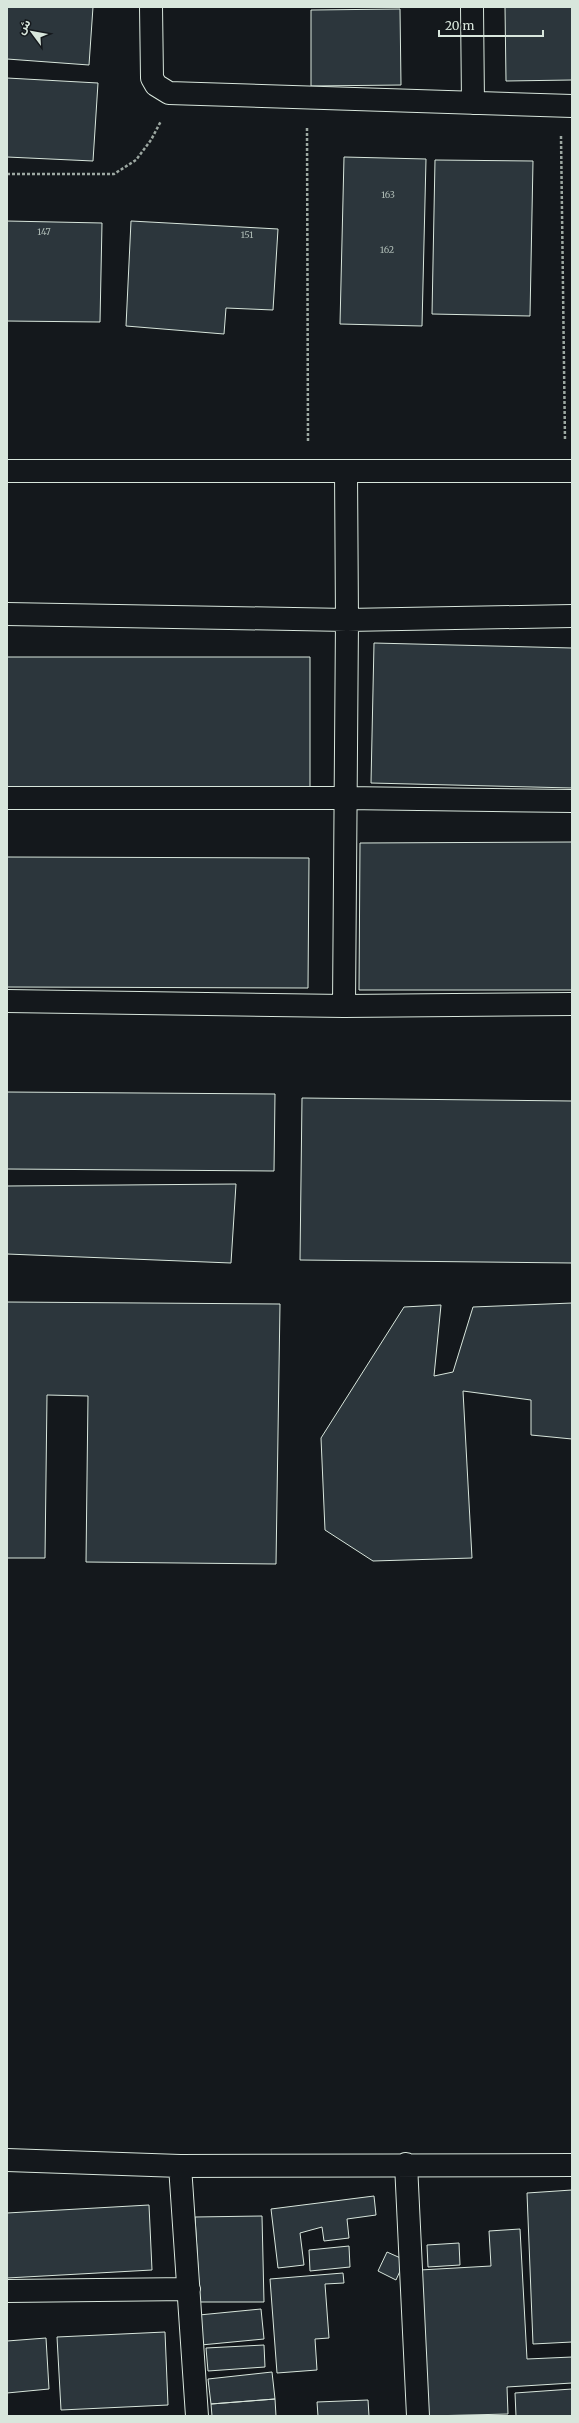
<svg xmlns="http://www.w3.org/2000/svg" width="579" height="2423" viewBox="0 0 579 2423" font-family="Merriweather,'Noto Sans Arabic',serif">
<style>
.building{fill:#2c363c;stroke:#d8e6dc}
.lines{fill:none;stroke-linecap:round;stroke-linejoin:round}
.street-casing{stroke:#d8e6dc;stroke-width:24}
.path{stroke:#9da8a2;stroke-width:2.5;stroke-dasharray:3 2;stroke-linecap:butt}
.street{stroke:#14181c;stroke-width:22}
.labels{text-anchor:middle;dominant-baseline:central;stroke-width:3;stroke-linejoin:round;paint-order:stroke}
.number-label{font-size:9px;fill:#adbab4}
</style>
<rect width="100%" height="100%" fill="#14181c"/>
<path class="building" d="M 7,7 L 93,7 L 89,65 L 7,59 Z
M 505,7 L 572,7 L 572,80 L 506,81 Z
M 400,9 L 401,85 L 311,86 L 311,10 Z
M 7,78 L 98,83 L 93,161 L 7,157 Z
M 344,157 L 426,159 L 422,326 L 340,324 Z
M 435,160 L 533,161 L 530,316 L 432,314 Z
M 7,221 L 102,223 L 100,322 L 7,321 Z
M 131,221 L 278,229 L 273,310 L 226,308 L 224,334 L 126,326 Z
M 374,643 L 572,648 L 572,788 L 371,783 Z
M 7,657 L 310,657 L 310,790 L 7,790 Z
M 572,842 L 572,990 L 359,990 L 360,843 Z
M 7,857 L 309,858 L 308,988 L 7,987 Z
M 7,1092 L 275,1094 L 274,1171 L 7,1169 Z
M 302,1098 L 572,1101 L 572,1263 L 300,1260 Z
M 236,1184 L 231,1263 L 7,1254 L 7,1186 Z
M 7,1302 L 280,1304 L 276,1564 L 86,1562 L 88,1396 L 47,1395 L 45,1558 L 7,1558 Z
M 572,1303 L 572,1439 L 531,1435 L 531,1400 L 463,1391 L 472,1558 L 373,1561 L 325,1530 L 321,1438 L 404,1307 L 441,1305 L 434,1376 L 453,1372 L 473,1307 Z
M 572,2190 L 572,2342 L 533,2344 L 527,2193 Z
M 374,2196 L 376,2215 L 347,2219 L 349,2238 L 324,2241 L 322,2227 L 300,2233 L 304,2265 L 278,2268 L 271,2209 Z
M 149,2205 L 152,2270 L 7,2278 L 7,2213 Z
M 262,2216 L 264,2302 L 200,2302 L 195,2217 Z
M 520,2229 L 527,2359 L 572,2357 L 572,2383 L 507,2387 L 508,2414 L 428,2416 L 420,2270 L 491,2266 L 489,2231 Z
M 459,2243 L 460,2265 L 428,2267 L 427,2245 Z
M 349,2246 L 350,2267 L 310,2271 L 309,2250 Z
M 387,2252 L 405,2260 L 396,2280 L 378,2271 Z
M 343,2273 L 344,2283 L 325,2284 L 329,2338 L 315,2339 L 317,2370 L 277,2373 L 270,2279 Z
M 261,2309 L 264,2339 L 201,2345 L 199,2315 Z
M 165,2332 L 168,2405 L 61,2410 L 57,2337 Z
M 46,2338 L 49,2389 L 7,2393 L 7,2341 Z
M 264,2345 L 265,2367 L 208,2371 L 206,2348 Z
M 272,2372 L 275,2399 L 211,2404 L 208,2379 Z
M 572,2389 L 572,2416 L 516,2416 L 515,2393 Z
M 275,2399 L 276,2416 L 212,2416 L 211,2404 Z
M 368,2400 L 369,2416 L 318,2416 L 317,2402 Z"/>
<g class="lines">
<g class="street-casing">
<path id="street" d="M 151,7 L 152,78 L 156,85 L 169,93 L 572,106
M 472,7 L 473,103
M 7,471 L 572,471
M 7,614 L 347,620 L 572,616
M 7,798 L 346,798 L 572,801
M 7,1001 L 344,1006 L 572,1004
M 344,1006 L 347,620 L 346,471
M 7,2160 L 180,2166 L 572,2165
M 406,2164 L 418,2416
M 180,2166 L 197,2416
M 7,2291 L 189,2289"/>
</g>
<path class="path" d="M 307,128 L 308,443
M 561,136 L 565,441
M 7,174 L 114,174 L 136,160 L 151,140 L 161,121"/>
<use href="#street" class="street"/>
</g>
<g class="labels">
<g class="number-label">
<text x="388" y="194">163</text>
<text x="44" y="231">147</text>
<text x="247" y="234">151</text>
<text x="387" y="249">162</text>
</g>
</g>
<rect width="579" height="2423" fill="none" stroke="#d8e6dc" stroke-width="16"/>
<g transform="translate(32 32) rotate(302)" stroke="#14181c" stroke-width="3" paint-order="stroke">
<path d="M0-3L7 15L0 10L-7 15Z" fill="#d8e6dc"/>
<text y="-6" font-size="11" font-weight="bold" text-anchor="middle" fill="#d8e6dc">ش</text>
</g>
<path d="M439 30v6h104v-6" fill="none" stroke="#d8e6dc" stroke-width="2"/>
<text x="445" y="30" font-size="12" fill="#d8e6dc" stroke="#14181c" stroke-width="3" paint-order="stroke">20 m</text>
</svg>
